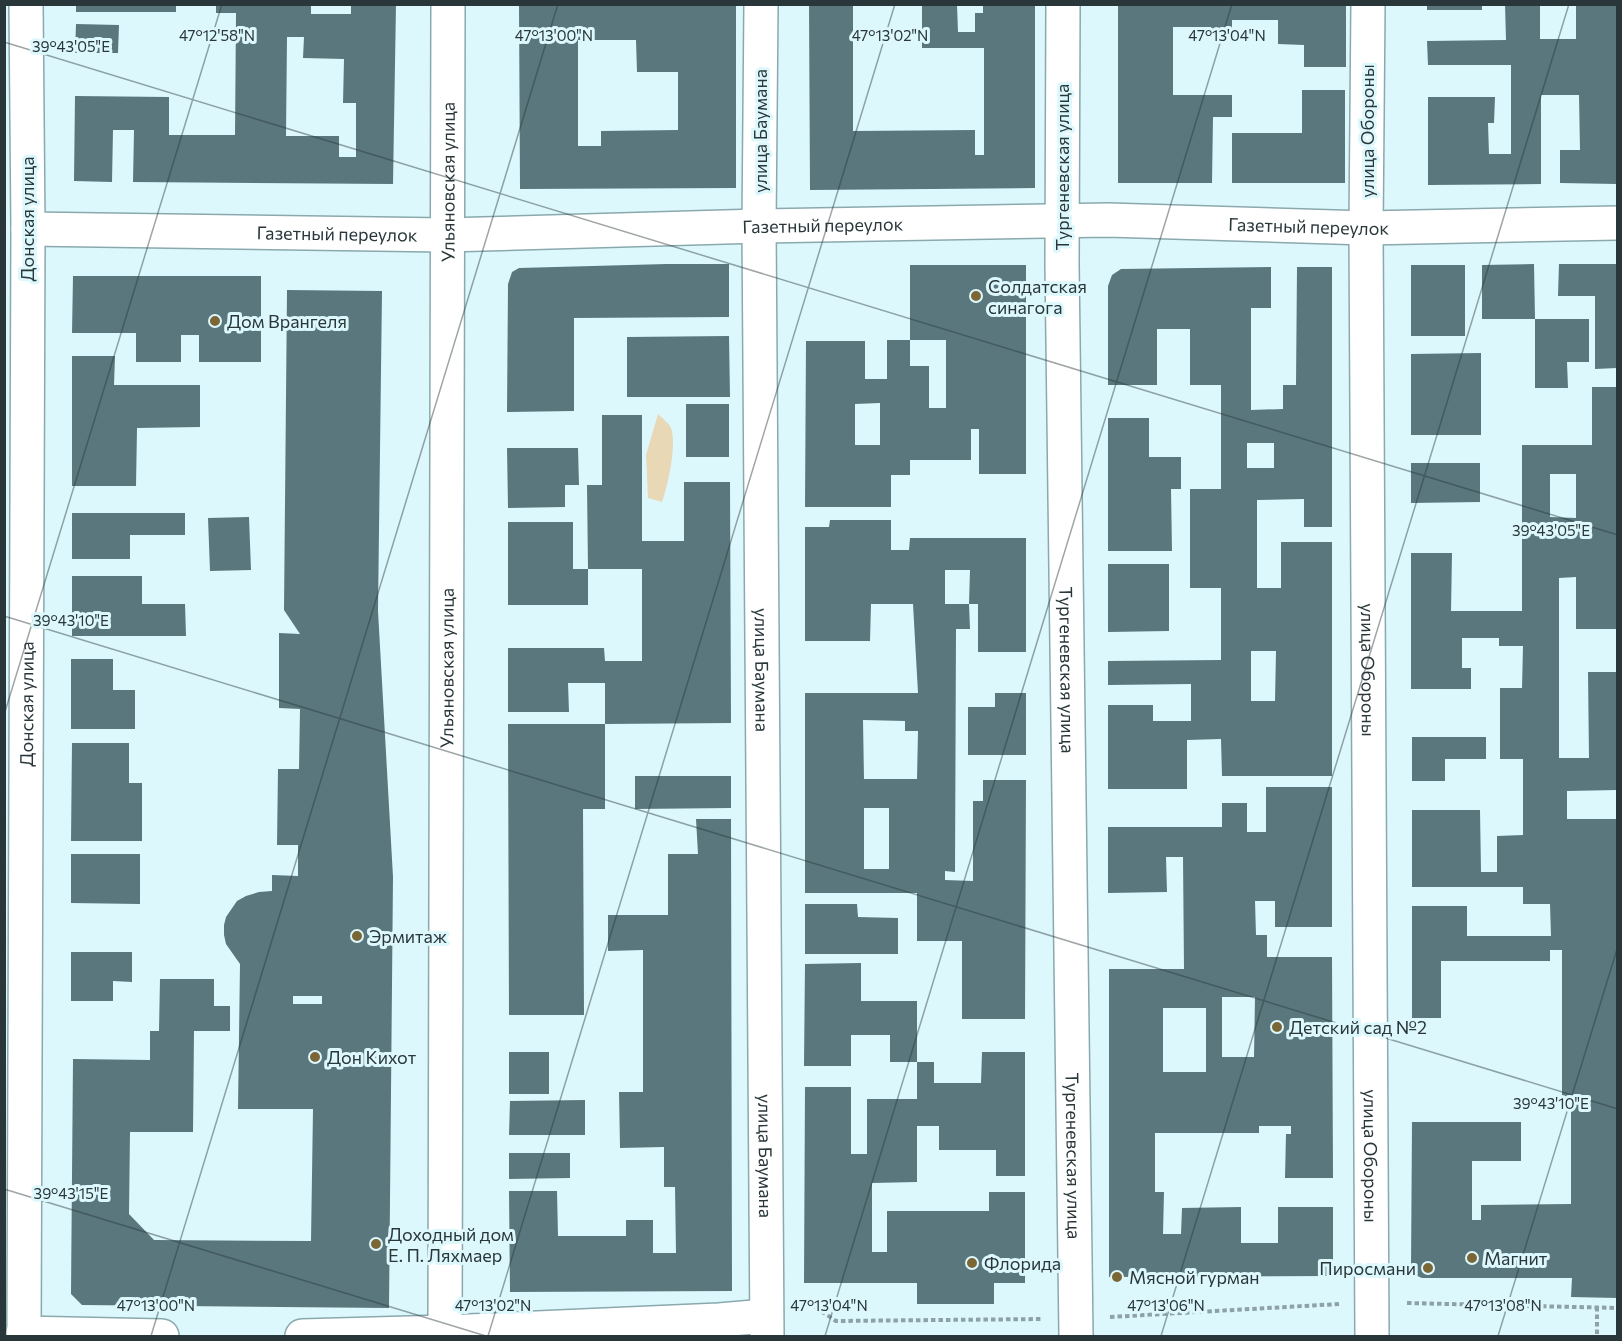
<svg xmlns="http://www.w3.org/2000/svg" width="1622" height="1341" viewBox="0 0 1622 1341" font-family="Commissioner,sans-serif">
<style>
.green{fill:#e8d8b5}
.building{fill:#59777d;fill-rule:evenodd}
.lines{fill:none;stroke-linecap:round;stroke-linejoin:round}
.minor-casing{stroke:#89a9ae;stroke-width:36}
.path{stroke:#8da2a6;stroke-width:4;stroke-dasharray:4.5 3;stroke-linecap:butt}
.minor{stroke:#fff;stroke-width:33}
.ticks{fill:none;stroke:#2a373a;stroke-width:1.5;stroke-opacity:0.45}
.poi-dot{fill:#7b6635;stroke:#ddf8fd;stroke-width:2}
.labels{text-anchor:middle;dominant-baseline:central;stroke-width:6;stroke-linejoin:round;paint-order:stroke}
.street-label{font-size:18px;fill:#2a373a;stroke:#ddf8fd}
.poi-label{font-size:18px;fill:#2a373a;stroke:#ddf8fd;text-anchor:start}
.ticks-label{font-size:15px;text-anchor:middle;fill:#2a373a;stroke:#ddf8fd;stroke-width:6;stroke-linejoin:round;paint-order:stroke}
</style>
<rect width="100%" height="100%" fill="#ddf8fd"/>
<path class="green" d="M 658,414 C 662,418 669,423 671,428 C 677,444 668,486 662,502 L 648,498 L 646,455 Z"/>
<path class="building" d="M 76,4 L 176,4 L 176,12 L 76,12 Z
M 216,4 L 311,4 L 311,14 L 351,14 L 351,4 L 396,4 L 393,184 L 133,182 L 134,130 L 113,130 L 112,182 L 74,181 L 75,96 L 169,97 L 169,135 L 235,135 L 236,13 L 216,13 ZM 287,37 L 304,37 L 303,58 L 344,59 L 343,103 L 356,103 L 356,157 L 339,157 L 339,136 L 286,136 Z
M 519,4 L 736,4 L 736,188 L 520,189 ZM 578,40 L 636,40 L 637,72 L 678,72 L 678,130 L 601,131 L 601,146 L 578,146 Z
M 809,4 L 853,4 L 853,131 L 975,130 L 975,155 L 984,155 L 984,48 L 922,48 L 922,4 L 957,4 L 958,32 L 975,32 L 975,13 L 983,13 L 983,4 L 1035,4 L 1035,188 L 810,190 Z
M 1118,4 L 1346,4 L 1346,67 L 1304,67 L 1304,45 L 1278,44 L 1278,20 L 1232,20 L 1232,36 L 1211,36 L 1211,27 L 1173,27 L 1173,95 L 1232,95 L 1232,117 L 1213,117 L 1212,183 L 1118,183 Z
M 1427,4 L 1482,4 L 1482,10 L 1427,10 Z
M 1505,4 L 1540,4 L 1540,39 L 1576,39 L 1576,4 L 1617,4 L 1617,184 L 1560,183 L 1560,150 L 1580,150 L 1579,95 L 1541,95 L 1541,184 L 1428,185 L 1428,97 L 1495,97 L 1494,123 L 1488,123 L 1489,154 L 1511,154 L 1511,65 L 1428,65 L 1427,41 L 1506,40 Z
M 76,24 L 119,25 L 118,53 L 75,53 Z
M 1302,90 L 1345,90 L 1345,183 L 1232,183 L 1232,133 L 1302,133 Z
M 666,264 L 729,264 L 729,317 L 574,318 L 574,411 L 507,412 L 508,284 L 512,272 L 519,268 Z
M 1534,264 L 1535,319 L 1589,319 L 1589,362 L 1567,362 L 1568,388 L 1535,388 L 1535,319 L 1482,319 L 1482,265 Z
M 1559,264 L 1617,264 L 1617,368 L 1595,369 L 1595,296 L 1558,296 Z
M 910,265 L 1026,265 L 1026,474 L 979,474 L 979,429 L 971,429 L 971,460 L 910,460 L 910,475 L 891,475 L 891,507 L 805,507 L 806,341 L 865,341 L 865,379 L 887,379 L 887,340 L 910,340 L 910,366 L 929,366 L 929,408 L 946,408 L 946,340 L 910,340 ZM 880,403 L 880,445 L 855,445 L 855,404 Z
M 1411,265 L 1465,265 L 1465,336 L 1411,336 Z
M 1271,267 L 1271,308 L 1251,308 L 1251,410 L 1283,409 L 1283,385 L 1296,385 L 1297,267 L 1332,267 L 1332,527 L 1304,527 L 1304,499 L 1257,500 L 1257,588 L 1281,588 L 1281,542 L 1332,542 L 1332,776 L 1222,776 L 1221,739 L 1187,740 L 1187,789 L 1108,789 L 1108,705 L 1153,705 L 1153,721 L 1191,721 L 1191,684 L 1108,685 L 1108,661 L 1221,660 L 1221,588 L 1190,588 L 1190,489 L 1221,489 L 1221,385 L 1190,385 L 1190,329 L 1157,329 L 1157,385 L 1108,385 L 1108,286 L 1112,275 L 1121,269 ZM 1247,443 L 1274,443 L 1274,468 L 1247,468 ZM 1251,651 L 1276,651 L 1275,701 L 1251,701 Z
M 73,276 L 261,276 L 261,362 L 199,362 L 199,335 L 181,335 L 181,362 L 136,362 L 136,333 L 72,333 Z
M 287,290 L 382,291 L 378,611 L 393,877 L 389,1308 L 82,1305 L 71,1294 L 73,1059 L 150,1060 L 150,1031 L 159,1031 L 160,979 L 214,979 L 214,1006 L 230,1006 L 230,1031 L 194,1031 L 193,1132 L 130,1132 L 129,1214 L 154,1240 L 311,1241 L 313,1109 L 238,1109 L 240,964 L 226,944 L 224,935 L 224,925 L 226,917 L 237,901 L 246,896 L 259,892 L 272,891 L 272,875 L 298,876 L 298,845 L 277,845 L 278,769 L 299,769 L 300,709 L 279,708 L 279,633 L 300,634 L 284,610 ZM 293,996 L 322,996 L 322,1004 L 293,1004 Z
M 729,336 L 730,397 L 627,397 L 627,337 Z
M 1481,353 L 1481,435 L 1411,435 L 1411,354 Z
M 72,356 L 115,356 L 114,385 L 200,385 L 200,427 L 137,428 L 136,486 L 72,486 Z
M 1592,387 L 1617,387 L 1617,629 L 1576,629 L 1576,577 L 1559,578 L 1559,758 L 1589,758 L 1588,672 L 1617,672 L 1617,790 L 1567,791 L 1567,819 L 1617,819 L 1617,1298 L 1571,1297 L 1572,1278 L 1422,1278 L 1415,1275 L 1411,1268 L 1412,1122 L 1521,1122 L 1521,1161 L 1472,1161 L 1472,1220 L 1481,1220 L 1481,1205 L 1571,1204 L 1571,1099 L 1562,1099 L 1562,950 L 1550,950 L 1550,961 L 1441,961 L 1441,1018 L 1412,1018 L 1412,906 L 1467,906 L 1467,936 L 1551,936 L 1550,904 L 1523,904 L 1523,887 L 1412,887 L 1412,810 L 1480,810 L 1481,872 L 1497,872 L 1497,836 L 1523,835 L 1523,759 L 1500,759 L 1500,688 L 1522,688 L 1523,646 L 1499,646 L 1499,638 L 1462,638 L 1462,668 L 1471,668 L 1471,689 L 1411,689 L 1411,553 L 1452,553 L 1451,611 L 1522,611 L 1522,445 L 1592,445 ZM 1550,474 L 1576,474 L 1576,518 L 1550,517 Z
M 686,404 L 729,404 L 729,457 L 686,457 Z
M 602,415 L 642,415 L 642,541 L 684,541 L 684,482 L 730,482 L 731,723 L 605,724 L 605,683 L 568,683 L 569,712 L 508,712 L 508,648 L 604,648 L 605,661 L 642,661 L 642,569 L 588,569 L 587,485 L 602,485 Z
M 1108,418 L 1149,418 L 1149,457 L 1181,457 L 1181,489 L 1171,489 L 1172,551 L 1108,551 Z
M 507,448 L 578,448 L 579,485 L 565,485 L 565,507 L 508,508 Z
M 1411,463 L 1480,463 L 1480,502 L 1411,503 Z
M 72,513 L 185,513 L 185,535 L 130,535 L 130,559 L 72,559 Z
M 249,517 L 251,570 L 210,571 L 208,518 Z
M 830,520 L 891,520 L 891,550 L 909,550 L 910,538 L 1026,538 L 1026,652 L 978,652 L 978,604 L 969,604 L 970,570 L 945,570 L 945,604 L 969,604 L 970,629 L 956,629 L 955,872 L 945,871 L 945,880 L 973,881 L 973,801 L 983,801 L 983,780 L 1026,780 L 1025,1019 L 962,1019 L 962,941 L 917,941 L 917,893 L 805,893 L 805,693 L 918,693 L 913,604 L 871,604 L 870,641 L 805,641 L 805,527 L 829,527 ZM 863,720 L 905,721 L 905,731 L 918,731 L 917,779 L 864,779 ZM 864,808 L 889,808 L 889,869 L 864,869 Z
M 508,522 L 573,522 L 573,569 L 588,569 L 588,605 L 508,605 Z
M 1108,564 L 1169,564 L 1169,631 L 1108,632 Z
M 72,576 L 142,576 L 142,604 L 185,604 L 186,636 L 72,636 Z
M 71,659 L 113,659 L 113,690 L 135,690 L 135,729 L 71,729 Z
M 995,693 L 1026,693 L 1026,755 L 968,755 L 968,707 L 995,707 Z
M 508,724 L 605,724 L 605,809 L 583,809 L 584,1015 L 509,1015 Z
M 1412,737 L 1486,737 L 1486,759 L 1445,759 L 1445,781 L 1412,781 Z
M 72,743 L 129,743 L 129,783 L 142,783 L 142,841 L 71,841 Z
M 635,776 L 731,776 L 731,808 L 635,809 Z
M 1266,787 L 1332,787 L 1332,927 L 1275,927 L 1275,901 L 1255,901 L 1256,935 L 1267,935 L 1267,957 L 1332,957 L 1333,1178 L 1285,1178 L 1286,1134 L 1291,1134 L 1291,1126 L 1259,1126 L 1259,1133 L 1155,1133 L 1155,1192 L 1164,1192 L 1163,1234 L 1181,1234 L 1182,1208 L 1241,1207 L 1241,1243 L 1278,1243 L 1278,1207 L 1333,1207 L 1333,1276 L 1109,1277 L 1109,969 L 1184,969 L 1183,857 L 1166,857 L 1167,892 L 1108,893 L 1108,827 L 1222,827 L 1222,803 L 1247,803 L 1247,832 L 1266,832 ZM 1222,997 L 1255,997 L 1254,1057 L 1222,1057 ZM 1163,1008 L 1206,1008 L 1206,1072 L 1163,1072 Z
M 696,819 L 731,819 L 732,1291 L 510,1292 L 509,1191 L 557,1191 L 558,1236 L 626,1236 L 626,1220 L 653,1220 L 653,1253 L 676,1253 L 675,1187 L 664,1187 L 664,1147 L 620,1148 L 619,1092 L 643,1092 L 643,950 L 608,951 L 608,915 L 668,915 L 668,854 L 698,854 Z
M 71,854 L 140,854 L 140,904 L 71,903 Z
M 805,904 L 857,904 L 858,917 L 898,918 L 898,954 L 805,954 Z
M 71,952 L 132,952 L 132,982 L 113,981 L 113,1001 L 71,1001 Z
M 861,963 L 861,1001 L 917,1001 L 917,1062 L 890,1062 L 890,1035 L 851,1035 L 851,1066 L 804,1066 L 805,964 Z
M 509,1052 L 549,1052 L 549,1094 L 509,1094 Z
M 982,1052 L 1025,1052 L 1025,1176 L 996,1176 L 996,1150 L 939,1150 L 939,1126 L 917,1126 L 917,1182 L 872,1183 L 872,1252 L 887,1252 L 887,1211 L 989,1211 L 989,1192 L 1025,1192 L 1025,1283 L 994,1283 L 994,1304 L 917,1304 L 917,1283 L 804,1283 L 805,1087 L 851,1087 L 851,1154 L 867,1154 L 867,1099 L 917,1099 L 917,1062 L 934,1062 L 934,1083 L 981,1083 Z
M 585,1100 L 585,1135 L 509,1135 L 510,1101 Z
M 509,1153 L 570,1153 L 570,1178 L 509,1179 Z"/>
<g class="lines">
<g class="minor-casing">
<g id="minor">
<path id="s1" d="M 761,4 L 759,226 L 767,1336"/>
<path id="s2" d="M 1063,4 L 1062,264 L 1076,1336"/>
<path id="s3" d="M 1368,4 L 1366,228 L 1372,1336"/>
<path id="s4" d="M 28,229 L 446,235 L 759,226 L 1108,220 L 1366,228 L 1618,223"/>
<path id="s5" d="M 445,1332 L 448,4"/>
<path d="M 23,1333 L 162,1336"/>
<path id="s6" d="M 24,1336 L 28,229 L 26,4"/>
<path d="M 302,1336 L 445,1332 L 719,1320 L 766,1316"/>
</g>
</g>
<path class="path" d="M 802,1301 L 806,1301 L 836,1321 L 1043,1319
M 1407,1303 L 1618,1308
M 1597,1307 L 1597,1336
M 1110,1317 L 1339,1304"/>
<use href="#minor" class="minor"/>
</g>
<path class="ticks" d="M 4,42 L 1618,535M 4,616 L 1618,1109M 4,715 L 222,4M 4,1189 L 486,1336M 151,1336 L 558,4M 488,1336 L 895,4M 825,1336 L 1232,4M 1161,1336 L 1569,4M 1498,1336 L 1618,946"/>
<g class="poi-dot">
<circle cx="976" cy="296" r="6"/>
<circle cx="215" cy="321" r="6"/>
<circle cx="357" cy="936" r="6"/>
<circle cx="1277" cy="1027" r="6"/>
<circle cx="315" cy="1057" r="6"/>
<circle cx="376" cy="1244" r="6"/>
<circle cx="1472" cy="1258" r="6"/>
<circle cx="972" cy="1263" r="6"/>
<circle cx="1428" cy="1268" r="6"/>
<circle cx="1117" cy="1277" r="6"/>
</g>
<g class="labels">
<g class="street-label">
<text transform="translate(760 131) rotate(-90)">улица Баумана</text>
<text transform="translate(1367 131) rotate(-90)">улица Обороны</text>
<text transform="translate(1062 167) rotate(-90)">Тургеневская улица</text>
<text stroke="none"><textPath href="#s5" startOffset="1150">Ульяновская улица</textPath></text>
<text transform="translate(27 219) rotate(-90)">Донская улица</text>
<text stroke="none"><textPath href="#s4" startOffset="795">Газетный переулок</textPath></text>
<text stroke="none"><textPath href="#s4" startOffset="1281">Газетный переулок</textPath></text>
<text stroke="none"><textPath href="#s4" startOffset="309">Газетный переулок</textPath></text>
<text stroke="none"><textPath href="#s5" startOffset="664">Ульяновская улица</textPath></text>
<text stroke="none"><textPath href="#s3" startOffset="666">улица Обороны</textPath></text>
<text stroke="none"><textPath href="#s1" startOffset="666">улица Баумана</textPath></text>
<text stroke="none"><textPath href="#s2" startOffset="666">Тургеневская улица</textPath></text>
<text stroke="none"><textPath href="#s6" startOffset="632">Донская улица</textPath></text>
<text stroke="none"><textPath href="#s2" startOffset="1152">Тургеневская улица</textPath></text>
<text stroke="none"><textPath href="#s3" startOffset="1152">улица Обороны</textPath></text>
<text stroke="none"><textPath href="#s1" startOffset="1152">улица Баумана</textPath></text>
</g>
<g class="poi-label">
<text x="988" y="286">Солдатская<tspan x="988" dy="21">синагога</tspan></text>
<text x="227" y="321">Дом Врангеля</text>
<text x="369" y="936">Эрмитаж</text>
<text x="1289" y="1027">Детский сад №2</text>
<text x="327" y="1057">Дон Кихот</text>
<text x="388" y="1234">Доходный дом<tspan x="388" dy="21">Е. П. Ляхмаер</tspan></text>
<text x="1484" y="1258">Магнит</text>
<text x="984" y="1263">Флорида</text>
<text x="1416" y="1268" text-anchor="end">Пиросмани</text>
<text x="1129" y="1277">Мясной гурман</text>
</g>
</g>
<g class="ticks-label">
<text x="217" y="41">47°12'58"N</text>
<text x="554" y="41">47°13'00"N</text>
<text x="890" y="41">47°13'02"N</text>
<text x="1227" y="41">47°13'04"N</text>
<text x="71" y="52">39°43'05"E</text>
<text x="1551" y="536">39°43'05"E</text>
<text x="71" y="626">39°43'10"E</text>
<text x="1551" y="1109">39°43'10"E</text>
<text x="71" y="1199">39°43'15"E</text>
<text x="156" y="1311">47°13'00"N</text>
<text x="493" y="1311">47°13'02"N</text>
<text x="829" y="1311">47°13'04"N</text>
<text x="1166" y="1311">47°13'06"N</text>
<text x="1503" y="1311">47°13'08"N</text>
</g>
<rect width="1622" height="1341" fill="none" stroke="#2a373a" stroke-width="12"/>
</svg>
